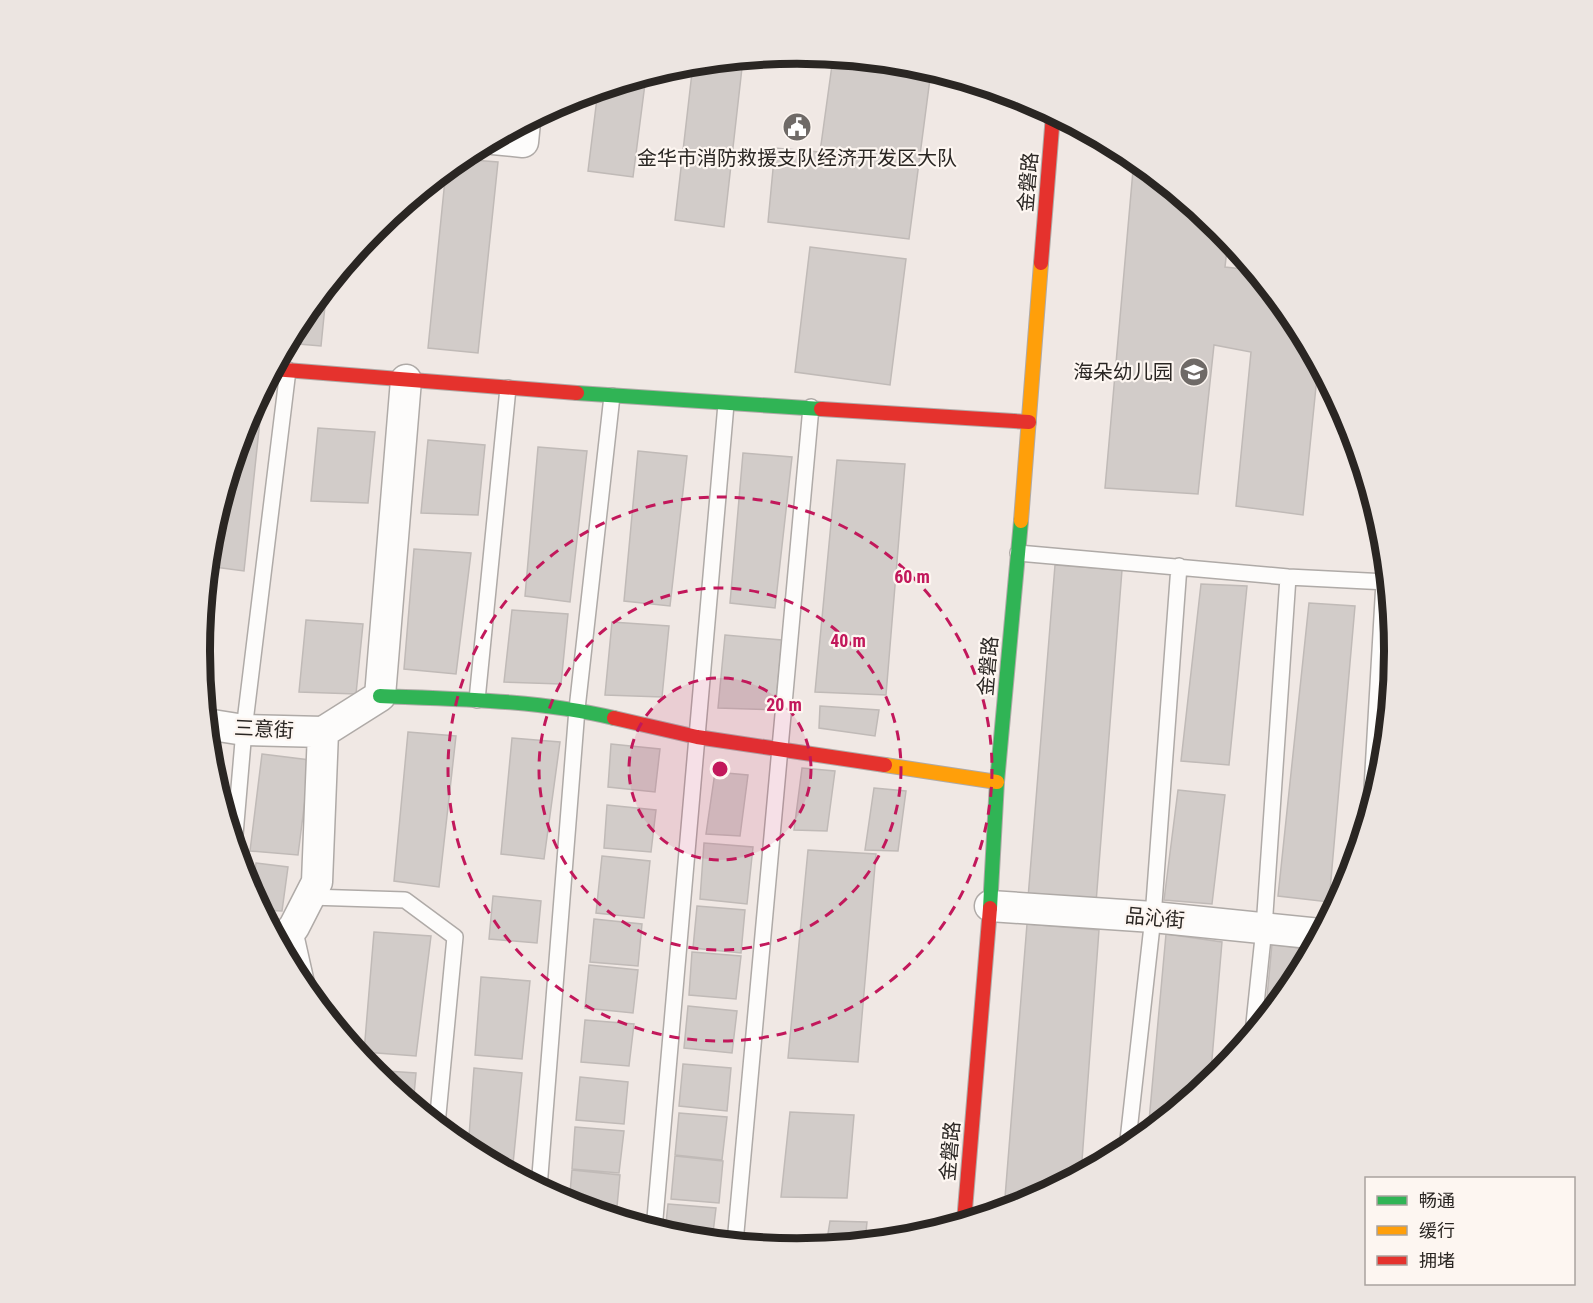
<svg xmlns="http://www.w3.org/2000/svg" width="1593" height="1303" viewBox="0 0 1593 1303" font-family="'Roboto Condensed','Noto Sans SC',sans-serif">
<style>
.building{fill:#d2ccc9;stroke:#c0bab7;stroke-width:1.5}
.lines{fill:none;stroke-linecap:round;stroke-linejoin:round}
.lane-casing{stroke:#afaaa7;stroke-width:18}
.street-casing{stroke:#afaaa7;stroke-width:33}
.fast-casing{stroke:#afaaa7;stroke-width:16}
.slow-casing{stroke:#afaaa7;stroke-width:16}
.jam-casing{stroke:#afaaa7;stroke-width:16}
.lane{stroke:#fdfcfb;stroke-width:15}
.street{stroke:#fdfcfb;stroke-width:30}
.fast{stroke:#30b455;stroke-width:14}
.slow{stroke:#ff9f0a;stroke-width:14}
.jam{stroke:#e5322d;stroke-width:14}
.ring{fill:none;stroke:#c2185b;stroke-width:3;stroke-dasharray:10 8}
.labels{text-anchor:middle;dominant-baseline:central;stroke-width:4.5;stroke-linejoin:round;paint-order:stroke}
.poi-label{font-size:20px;fill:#2a2623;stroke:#fdf6f1}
.street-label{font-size:20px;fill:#2a2623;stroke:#fdf6f1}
.rim{fill:none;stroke:#2a2623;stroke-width:8}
.centre{fill:#c2185b;stroke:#fdf6f1;stroke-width:3}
.ring-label{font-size:18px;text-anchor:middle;font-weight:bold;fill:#c2185b;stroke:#fdf6f1;stroke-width:4.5;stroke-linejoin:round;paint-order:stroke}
</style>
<rect width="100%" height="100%" fill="#f0e8e4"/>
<path class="building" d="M 833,58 L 913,66 L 931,71 L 909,239 L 768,222 L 775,148 L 820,152 Z
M 743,59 L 724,227 L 675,220 L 693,64 Z
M 646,76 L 633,177 L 588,171 L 598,90 Z
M 460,159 L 498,162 L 478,353 L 428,348 L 446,170 Z
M 1134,159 L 1219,229 L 1228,240 L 1225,267 L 1252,270 L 1293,320 L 1318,367 L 1303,515 L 1236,506 L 1251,352 L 1214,345 L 1198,494 L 1105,488 Z
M 810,247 L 906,259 L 890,385 L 795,372 Z
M 327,286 L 321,346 L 287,343 L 300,319 Z
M 247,419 L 260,420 L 244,571 L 207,566 L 211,535 Z
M 318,428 L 375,432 L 368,503 L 311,501 Z
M 428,440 L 485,445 L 478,515 L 421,513 Z
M 538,447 L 587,451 L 570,602 L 525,596 Z
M 638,451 L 687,456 L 670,606 L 624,601 Z
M 743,453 L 792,457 L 775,608 L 730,603 Z
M 837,460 L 905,464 L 886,695 L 815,692 Z
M 414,549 L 471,553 L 456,674 L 404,669 Z
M 1055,565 L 1122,570 L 1096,903 L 1028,898 Z
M 1201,584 L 1247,586 L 1229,765 L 1181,761 Z
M 1309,603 L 1355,606 L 1329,902 L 1278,896 Z
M 512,610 L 568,614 L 561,684 L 504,682 Z
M 306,620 L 363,624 L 356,694 L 299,692 Z
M 612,622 L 669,626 L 662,697 L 605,695 Z
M 725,635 L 782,640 L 775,710 L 718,708 Z
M 820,706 L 879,710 L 875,736 L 819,728 Z
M 408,732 L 456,736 L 439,887 L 394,881 Z
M 512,738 L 560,742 L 544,859 L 501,854 Z
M 208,743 L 216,744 L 212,774 L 210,768 Z
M 611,744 L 660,749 L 655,792 L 608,787 Z
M 262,754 L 310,760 L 298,855 L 250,851 Z
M 802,768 L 835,771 L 827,831 L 794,830 Z
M 715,772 L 748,775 L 740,836 L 706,834 Z
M 874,788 L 906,791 L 898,851 L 865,850 Z
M 1178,790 L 1225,795 L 1212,904 L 1164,900 Z
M 607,805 L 656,810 L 651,852 L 604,848 Z
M 704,843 L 753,847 L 747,904 L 700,899 Z
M 808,850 L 876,854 L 858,1062 L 788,1058 Z
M 602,856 L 650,861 L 644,918 L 596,913 Z
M 256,863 L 288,867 L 282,911 L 260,910 L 252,894 Z
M 493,896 L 541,901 L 537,943 L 489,939 Z
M 697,906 L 745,910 L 741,953 L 693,948 Z
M 594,919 L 642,924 L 638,966 L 590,962 Z
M 1027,924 L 1099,930 L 1081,1174 L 1025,1204 L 1004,1210 Z
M 374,932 L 431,936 L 416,1056 L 364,1052 Z
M 1166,934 L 1222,942 L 1210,1082 L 1148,1132 Z
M 1272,944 L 1311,950 L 1293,984 L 1265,1018 Z
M 692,952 L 741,956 L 736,999 L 689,995 Z
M 589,965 L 638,970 L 633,1013 L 585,1008 Z
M 481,977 L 530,981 L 522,1059 L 475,1055 Z
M 688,1006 L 737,1011 L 732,1053 L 684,1048 Z
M 585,1020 L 634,1024 L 629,1066 L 581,1062 Z
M 683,1064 L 731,1068 L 727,1111 L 679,1106 Z
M 474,1068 L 522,1073 L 512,1174 L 468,1150 Z
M 371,1070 L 416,1073 L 413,1106 L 374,1074 Z
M 580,1077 L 628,1082 L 624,1124 L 576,1120 Z
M 790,1112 L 854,1115 L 847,1198 L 781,1197 Z
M 679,1113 L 727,1117 L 722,1160 L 675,1155 Z
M 575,1127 L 624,1131 L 619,1173 L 572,1169 Z
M 675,1156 L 723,1161 L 719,1203 L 671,1199 Z
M 572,1170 L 620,1175 L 616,1217 L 569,1204 Z
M 668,1204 L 716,1208 L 712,1241 L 680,1237 L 665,1233 Z
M 830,1221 L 867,1222 L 865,1242 L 826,1246 Z"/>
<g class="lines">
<g class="lane-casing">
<path id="lane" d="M 1018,553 L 1288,577 L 1387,582
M 477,700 L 508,388
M 1371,806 L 1384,582
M 234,846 L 244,730 L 288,370
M 310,897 L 405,900 L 455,937 L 437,1125
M 294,927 L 309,994
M 1253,1033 L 1264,928 L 1288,577
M 1127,1149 L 1153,917 L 1179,566
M 539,1188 L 577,709 L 612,396
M 654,1230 L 726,404
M 735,1243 L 811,407"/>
</g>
<g class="street-casing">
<path id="street" d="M 493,139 L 523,142 L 525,122
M 206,724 L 244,730 L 323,732
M 990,906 L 1153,917 L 1320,934
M 279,944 L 294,927 L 317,882 L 323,732 L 380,696 L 406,380"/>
</g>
<g class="fast-casing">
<path id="fast" d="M 577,393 L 821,409
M 380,696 C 458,699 538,700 614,718
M 990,908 L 997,782 L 1021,521"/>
</g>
<g class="slow-casing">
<path id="slow" d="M 1021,521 L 1041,263
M 885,765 L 997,782"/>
</g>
<g class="jam-casing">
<path id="jam" d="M 1041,263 L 1053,115
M 273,369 L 577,393
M 821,409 L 1029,422
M 614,718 L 697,737 L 885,765
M 964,1222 L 990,908"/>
</g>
<use href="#lane" class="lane"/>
<use href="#street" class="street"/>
<use href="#fast" class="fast"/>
<use href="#slow" class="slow"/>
<use href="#jam" class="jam"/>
</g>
<circle cx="720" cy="769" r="91" fill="#c2185b" fill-opacity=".12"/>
<g class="ring">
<circle cx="720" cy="769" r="91"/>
<circle cx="720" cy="769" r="181"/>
<circle cx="720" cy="769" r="272"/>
</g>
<defs>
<g id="civic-disc" transform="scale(1.5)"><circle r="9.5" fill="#6f6a67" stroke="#fdf6f1"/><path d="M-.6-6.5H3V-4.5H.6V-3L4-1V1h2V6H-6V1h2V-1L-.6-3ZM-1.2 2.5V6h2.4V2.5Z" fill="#fff"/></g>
<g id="school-disc" transform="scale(1.5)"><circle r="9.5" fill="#6f6a67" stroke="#fdf6f1"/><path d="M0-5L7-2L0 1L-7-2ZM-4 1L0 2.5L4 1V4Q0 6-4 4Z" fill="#fff"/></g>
</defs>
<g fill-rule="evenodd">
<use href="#civic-disc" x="797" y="127"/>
<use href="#school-disc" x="1194" y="372"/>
</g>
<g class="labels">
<g class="poi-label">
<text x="797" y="158">金华市消防救援支队经济开发区大队</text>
<text x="1173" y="372" text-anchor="end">海朵幼儿园</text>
</g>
<g class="street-label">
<text transform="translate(1028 182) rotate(-85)">金磐路</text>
<text transform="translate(988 666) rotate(-85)">金磐路</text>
<text transform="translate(264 729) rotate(3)">三意街</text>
<text transform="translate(1155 918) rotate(5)">品沁街</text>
<text transform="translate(950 1151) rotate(-85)">金磐路</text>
</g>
</g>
<path d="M0 0H1593V1303H0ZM210 651a587 587 0 1 1 1174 0a587 587 0 1 1-1174 0Z" fill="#ece5e1" fill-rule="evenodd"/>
<path class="rim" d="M210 651a587 587 0 1 1 1174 0a587 587 0 1 1-1174 0Z"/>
<circle cx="720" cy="769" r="9" class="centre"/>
<g class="ring-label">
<text x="912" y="583">60 m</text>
<text x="848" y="647">40 m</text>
<text x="784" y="711">20 m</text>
</g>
<rect x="1365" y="1177" width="210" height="108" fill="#fdf6f1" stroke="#a9a39f" stroke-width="1.5"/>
<rect x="1377" y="1196" width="30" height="9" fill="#30b455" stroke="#a9a39f" stroke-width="1.5"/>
<text x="1419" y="1207" font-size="18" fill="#2a2623">畅通</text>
<rect x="1377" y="1226" width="30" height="9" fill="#ff9f0a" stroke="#a9a39f" stroke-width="1.5"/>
<text x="1419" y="1237" font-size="18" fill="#2a2623">缓行</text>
<rect x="1377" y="1256" width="30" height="9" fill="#e5322d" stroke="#a9a39f" stroke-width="1.5"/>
<text x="1419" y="1267" font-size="18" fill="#2a2623">拥堵</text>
</svg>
